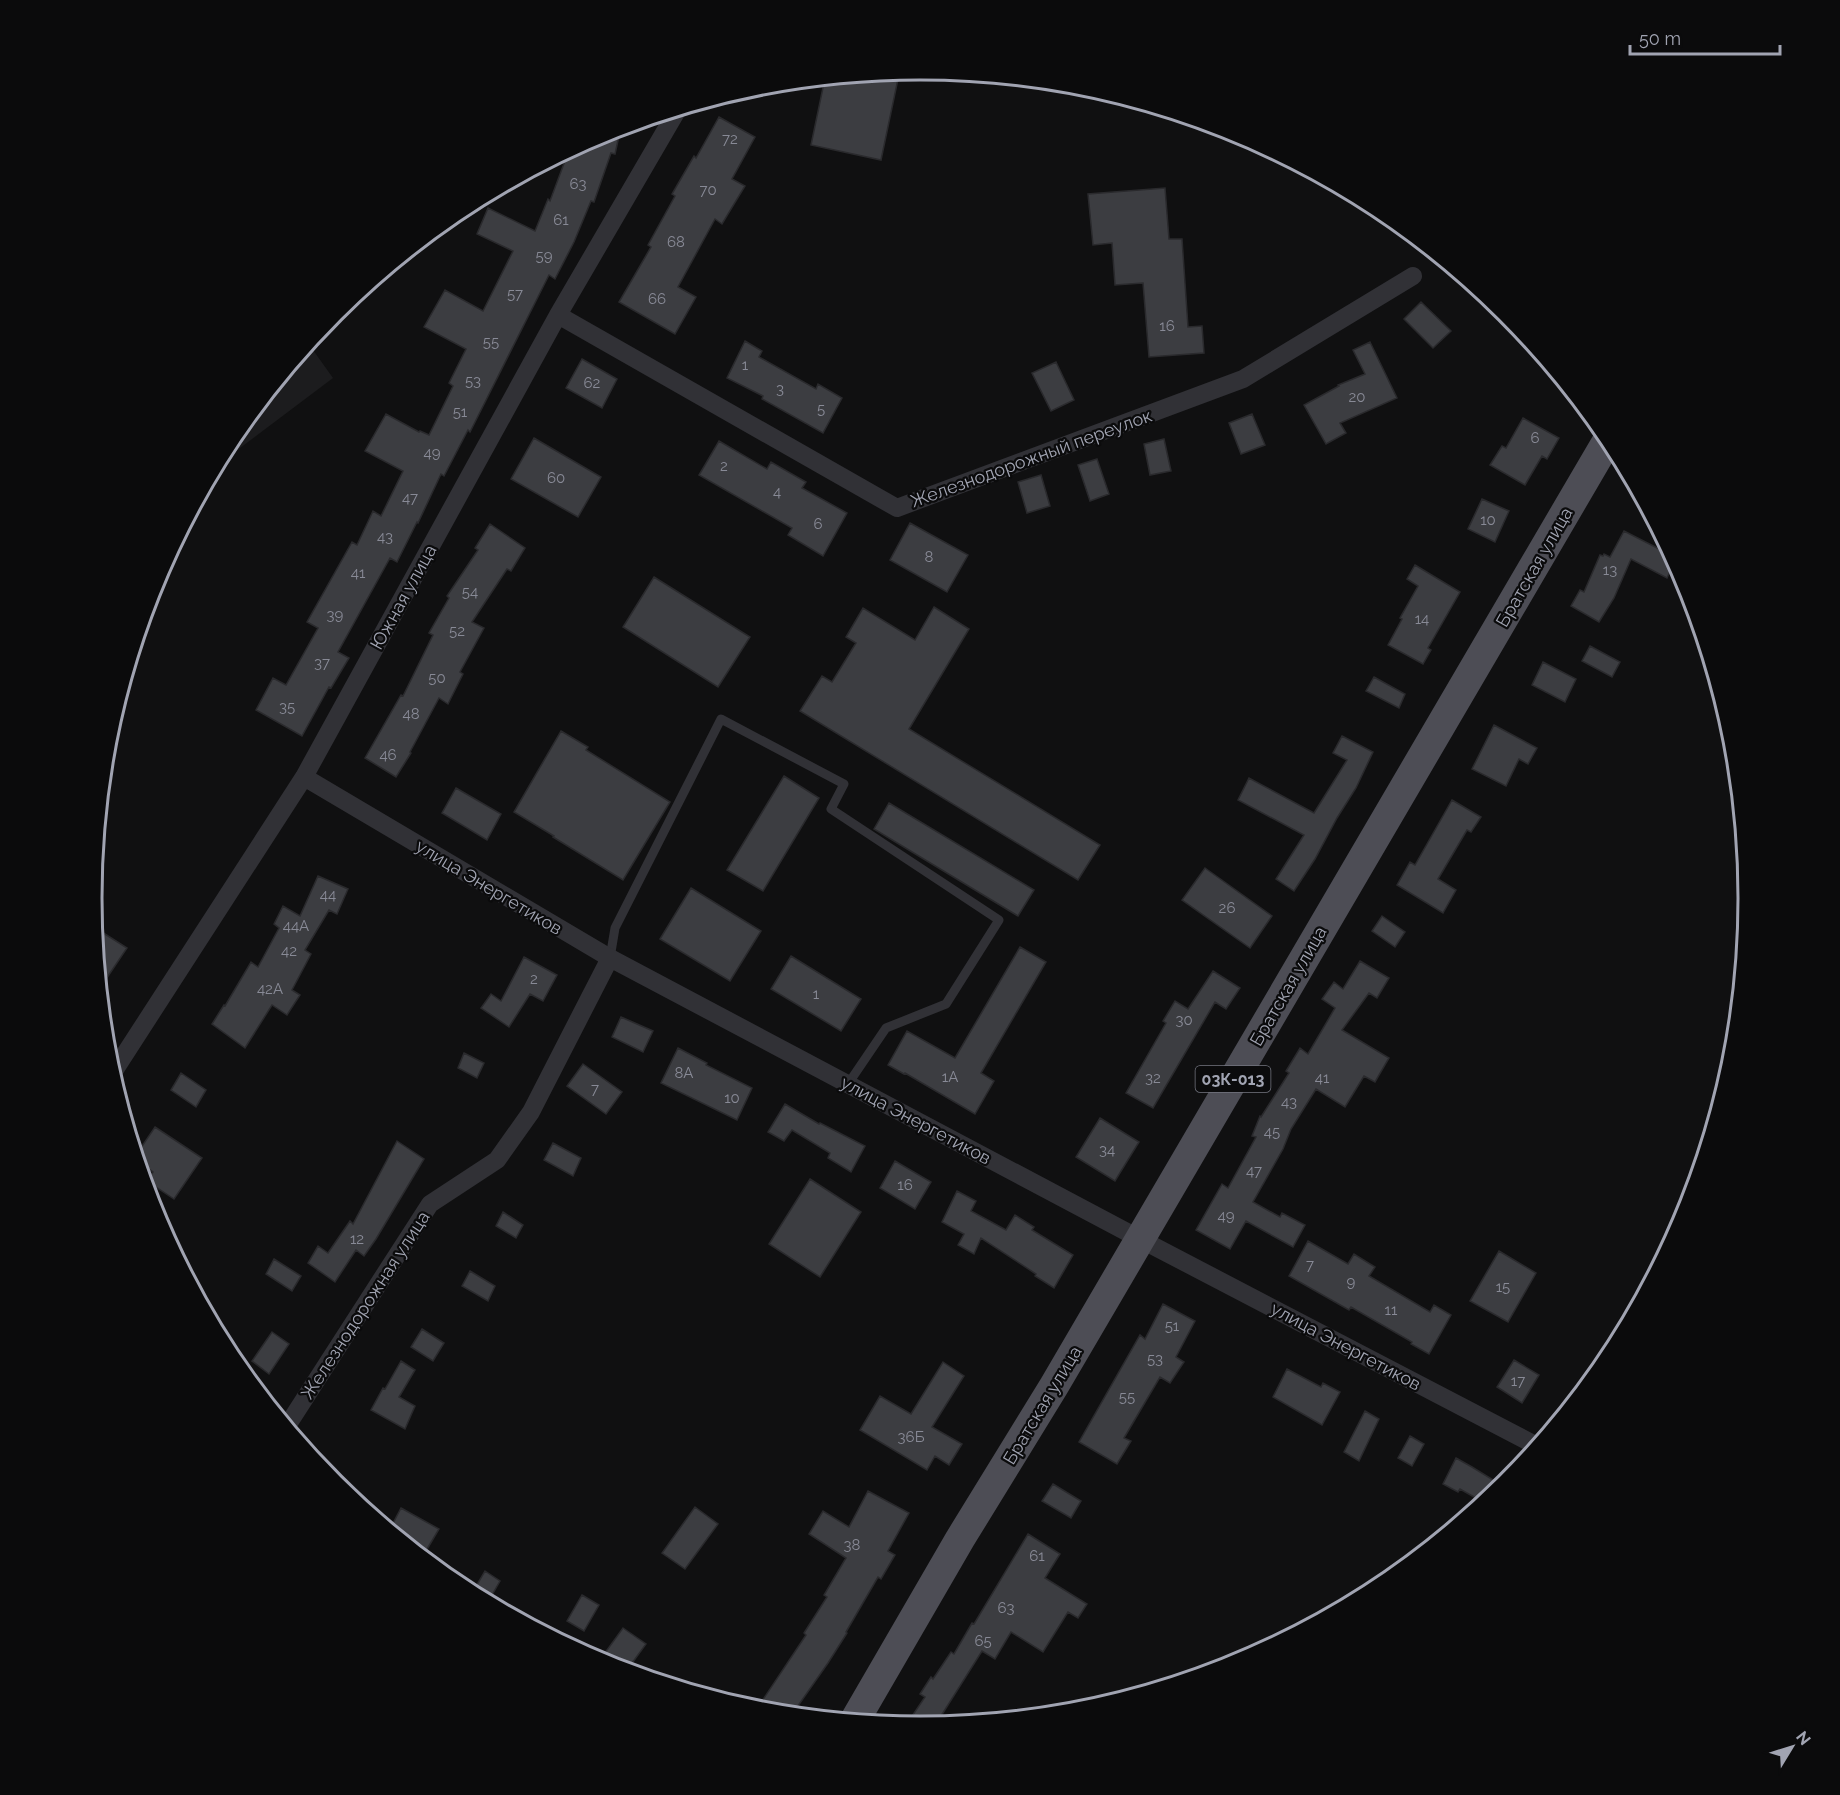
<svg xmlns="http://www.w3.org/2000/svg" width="1840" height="1795" viewBox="0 0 1840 1795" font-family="Raleway,sans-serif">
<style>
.built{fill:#1c1c1e}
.building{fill:#3c3d41;stroke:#2a2a2d;stroke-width:1.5}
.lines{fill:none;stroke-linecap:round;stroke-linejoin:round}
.lane{stroke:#313136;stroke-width:9}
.street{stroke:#313136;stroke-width:18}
.primary{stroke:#4d4d55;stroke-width:30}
.labels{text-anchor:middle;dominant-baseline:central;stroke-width:4.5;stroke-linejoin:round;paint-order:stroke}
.number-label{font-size:15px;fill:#888a96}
.shield{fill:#0b0b0c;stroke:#747680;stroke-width:1.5}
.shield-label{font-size:16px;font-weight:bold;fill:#a1a4b2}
.street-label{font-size:18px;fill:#a1a4b2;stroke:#0b0b0c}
.rim{fill:none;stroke:#a1a4b2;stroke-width:3}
</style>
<rect width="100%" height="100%" fill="#101011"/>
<path class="built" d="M 308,343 L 333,378 L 216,466 L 231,437 Z"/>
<path class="building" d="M 874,74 L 898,79 L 881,160 L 811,145 L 825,78 Z
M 719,117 L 755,137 L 732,179 L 745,186 L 722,224 L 715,219 L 678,287 L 696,297 L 675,334 L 619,302 L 651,247 L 648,245 L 675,196 L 672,194 L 694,156 L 696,158 Z
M 621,127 L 615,154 L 611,153 L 594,202 L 591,201 L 574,242 L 555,279 L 549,275 L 470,432 L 468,430 L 444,476 L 441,474 L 418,523 L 417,522 L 397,562 L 390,558 L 338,652 L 349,658 L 331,688 L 329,687 L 302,736 L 256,710 L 273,678 L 286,685 L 318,628 L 307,622 L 352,542 L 357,545 L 373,511 L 381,516 L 403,471 L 365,451 L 386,414 L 419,432 L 420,431 L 429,435 L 453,386 L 449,383 L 466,349 L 424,327 L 445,290 L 483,311 L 513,251 L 477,234 L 488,208 L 535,231 L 548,199 L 550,201 L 569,150 L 603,132 Z
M 1165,188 L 1169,239 L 1182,239 L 1188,327 L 1202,326 L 1204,353 L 1149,357 L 1143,283 L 1115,285 L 1112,243 L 1093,245 L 1088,194 Z
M 1421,302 L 1451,331 L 1433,348 L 1404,319 Z
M 745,341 L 762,351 L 759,357 L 816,389 L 818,384 L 842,398 L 823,433 L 762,399 L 763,396 L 727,378 Z
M 1370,342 L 1397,398 L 1340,423 L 1346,433 L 1326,444 L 1304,405 L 1339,386 L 1338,385 L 1365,374 L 1353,350 Z
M 582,359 L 617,379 L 602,408 L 566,388 Z
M 1056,362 L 1074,400 L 1051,411 L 1032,373 Z
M 1252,414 L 1265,445 L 1241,454 L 1229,423 Z
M 1523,418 L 1559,438 L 1547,459 L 1542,456 L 1525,485 L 1490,465 L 1502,446 L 1506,448 Z
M 534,438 L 601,477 L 578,517 L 511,479 Z
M 1164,439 L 1171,471 L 1150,475 L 1144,444 Z
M 719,441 L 767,469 L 771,462 L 806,482 L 802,488 L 847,513 L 823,556 L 788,535 L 792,528 L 699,475 Z
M 1097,459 L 1109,494 L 1090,501 L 1078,465 Z
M 1041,475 L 1050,506 L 1027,513 L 1018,482 Z
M 1482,499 L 1509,511 L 1495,542 L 1468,529 Z
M 910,523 L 968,555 L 947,592 L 890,560 Z
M 490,524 L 525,548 L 511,571 L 507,569 L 472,622 L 484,628 L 460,672 L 463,674 L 448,704 L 439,698 L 410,752 L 411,753 L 396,777 L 365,758 L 401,695 L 403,696 L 433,635 L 429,633 L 449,598 L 447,596 L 478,550 L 475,548 Z
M 1624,531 L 1673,556 L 1675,561 L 1667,578 L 1631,559 L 1614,598 L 1599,622 L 1571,606 L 1580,590 L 1584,592 L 1600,555 L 1603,556 L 1604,554 L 1610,557 Z
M 1415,565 L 1460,592 L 1428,648 L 1431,650 L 1423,664 L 1388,645 L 1402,619 L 1400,618 L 1418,586 L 1407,579 Z
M 654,577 L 750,637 L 718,687 L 623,627 Z
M 934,607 L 969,629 L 909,729 L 1100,845 L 1078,880 L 800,711 L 822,676 L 832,682 L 856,643 L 846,637 L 863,608 L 915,640 Z
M 1590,646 L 1620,662 L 1612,677 L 1582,661 Z
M 1543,662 L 1576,679 L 1565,702 L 1532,685 Z
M 1374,677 L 1405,694 L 1399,708 L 1366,691 Z
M 1494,725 L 1537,748 L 1528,764 L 1519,759 L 1506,786 L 1472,769 Z
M 561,731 L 588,747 L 586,750 L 670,802 L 623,880 L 553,837 L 554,836 L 514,812 Z
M 1342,736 L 1373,752 L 1356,788 L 1337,818 L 1315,859 L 1294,891 L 1276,879 L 1304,835 L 1238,800 L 1249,778 L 1314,813 L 1347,760 L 1333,753 Z
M 784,776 L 819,798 L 763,891 L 727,870 Z
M 456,788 L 501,814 L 487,840 L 442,813 Z
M 1452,800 L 1481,817 L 1471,832 L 1467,830 L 1438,879 L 1456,890 L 1443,913 L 1397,885 L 1410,862 L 1415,865 Z
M 889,803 L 1034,890 L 1018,916 L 874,829 Z
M 1205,868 L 1272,916 L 1250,948 L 1182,900 Z
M 318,876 L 348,889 L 337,914 L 329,910 L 305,950 L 311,954 L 292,990 L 300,995 L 287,1015 L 272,1005 L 245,1048 L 212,1024 L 224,1005 L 225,1006 L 251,962 L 258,967 L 279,928 L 274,924 L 283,906 L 300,916 Z
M 691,888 L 761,931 L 730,981 L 660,939 Z
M 1382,916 L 1405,932 L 1395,947 L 1372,931 Z
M 94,927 L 127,948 L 100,988 L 97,957 Z
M 1020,947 L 1046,962 L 981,1073 L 994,1081 L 975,1114 L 905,1073 L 904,1074 L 888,1065 L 907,1031 L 955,1058 Z
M 791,956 L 861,999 L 841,1031 L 771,989 Z
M 524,957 L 557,975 L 543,1001 L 530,994 L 509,1027 L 481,1008 L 491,994 L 501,1001 Z
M 1360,961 L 1389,978 L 1377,998 L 1369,993 L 1342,1030 L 1389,1058 L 1375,1082 L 1364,1076 L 1345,1107 L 1316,1089 L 1291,1129 L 1283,1149 L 1253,1202 L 1280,1217 L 1282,1213 L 1305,1225 L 1293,1247 L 1246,1221 L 1230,1249 L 1196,1230 L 1222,1184 L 1228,1188 L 1256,1137 L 1252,1136 L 1260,1116 L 1261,1117 L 1289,1073 L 1286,1071 L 1300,1048 L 1308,1054 L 1335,1008 L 1322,999 L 1334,982 L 1343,989 Z
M 1213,971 L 1240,988 L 1226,1009 L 1215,1002 L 1153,1108 L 1126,1093 L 1166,1023 L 1163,1021 L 1175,1001 L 1188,1009 Z
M 621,1017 L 653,1031 L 643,1052 L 612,1037 Z
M 678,1048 L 707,1063 L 706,1065 L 752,1088 L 737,1120 L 661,1083 Z
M 464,1053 L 484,1063 L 477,1078 L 458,1068 Z
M 583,1064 L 622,1092 L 606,1114 L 567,1086 Z
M 181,1073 L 206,1090 L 196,1107 L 171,1090 Z
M 785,1104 L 819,1124 L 820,1123 L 865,1146 L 851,1172 L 828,1158 L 830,1153 L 792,1130 L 784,1141 L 768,1132 Z
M 1100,1118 L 1139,1142 L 1115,1181 L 1076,1157 Z
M 155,1127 L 202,1158 L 174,1199 L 147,1181 L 153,1172 L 139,1162 L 136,1155 Z
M 397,1141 L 424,1159 L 376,1239 L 364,1256 L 356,1250 L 335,1282 L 308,1263 L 318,1246 L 328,1253 L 350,1221 L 353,1224 Z
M 553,1143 L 581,1158 L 573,1176 L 544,1160 Z
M 895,1161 L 931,1182 L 915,1209 L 880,1188 Z
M 810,1179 L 861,1212 L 820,1277 L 769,1244 Z
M 957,1191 L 976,1201 L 971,1211 L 1006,1230 L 1015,1215 L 1034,1227 L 1032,1230 L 1073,1255 L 1054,1288 L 1035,1276 L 1036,1274 L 981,1238 L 974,1254 L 958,1245 L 964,1234 L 942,1222 Z
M 503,1212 L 523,1225 L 516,1238 L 496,1226 Z
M 1308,1241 L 1348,1264 L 1354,1254 L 1375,1267 L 1369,1276 L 1430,1312 L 1434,1305 L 1451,1315 L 1429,1354 L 1411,1344 L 1412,1342 L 1351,1307 L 1349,1310 L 1289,1276 Z
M 1499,1251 L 1536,1273 L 1508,1322 L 1470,1301 Z
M 274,1259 L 301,1276 L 292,1291 L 266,1274 Z
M 470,1271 L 495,1286 L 488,1301 L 462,1286 Z
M 1163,1304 L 1195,1321 L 1176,1357 L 1184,1362 L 1170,1383 L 1160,1377 L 1124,1438 L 1131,1441 L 1117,1464 L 1079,1442 L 1140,1335 L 1145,1339 Z
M 422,1329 L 444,1343 L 433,1361 L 411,1347 Z
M 272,1332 L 289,1344 L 269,1374 L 252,1361 Z
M 1514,1360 L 1539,1375 L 1522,1403 L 1497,1387 Z
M 401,1361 L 415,1370 L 399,1397 L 415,1406 L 405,1429 L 371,1410 L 383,1388 L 385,1389 Z
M 943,1362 L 964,1376 L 932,1427 L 962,1444 L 949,1465 L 935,1456 L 927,1470 L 860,1430 L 880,1396 L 911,1414 Z
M 1287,1369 L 1321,1387 L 1323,1383 L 1340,1392 L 1322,1425 L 1273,1397 Z
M 1365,1411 L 1379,1419 L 1359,1461 L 1344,1452 Z
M 1410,1436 L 1424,1444 L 1412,1466 L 1398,1458 Z
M 1456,1458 L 1472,1467 L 1503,1486 L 1483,1502 L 1460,1489 L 1458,1492 L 1443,1484 Z
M 1053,1484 L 1081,1501 L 1071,1518 L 1042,1501 Z
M 868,1491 L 909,1513 L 888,1551 L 895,1555 L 881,1579 L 878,1577 L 846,1632 L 847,1633 L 828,1663 L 793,1713 L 756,1710 L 806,1635 L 804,1633 L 827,1597 L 824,1595 L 846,1558 L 809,1534 L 823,1511 L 849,1527 Z
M 695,1507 L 718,1524 L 685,1569 L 662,1553 Z
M 401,1508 L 439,1529 L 423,1556 L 390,1529 Z
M 1028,1534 L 1060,1554 L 1045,1578 L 1087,1604 L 1078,1618 L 1068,1612 L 1043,1652 L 1011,1632 L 995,1659 L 982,1651 L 936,1724 L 920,1726 L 906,1725 L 925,1697 L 920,1694 L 931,1677 L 933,1679 L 951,1652 L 954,1654 L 972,1623 L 974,1624 Z
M 485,1571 L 500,1581 L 488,1602 L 472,1593 Z
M 582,1595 L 599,1605 L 584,1631 L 567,1621 Z
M 623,1628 L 646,1644 L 627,1670 L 599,1661 Z"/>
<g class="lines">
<path class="lane" d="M 610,958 L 615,928 L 721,719 L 844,784 L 831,809 L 999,920 L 946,1004 L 886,1028 L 848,1084"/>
<path class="street" d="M 558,315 L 897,508 L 1243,379 L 1413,276
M 304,777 L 610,958 L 1140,1239 L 1537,1446
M 112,1074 L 304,777 L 558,315 L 678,109
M 287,1426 L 430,1204 L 497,1160 L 531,1112 L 610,958"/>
<path class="primary" d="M 855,1720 L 960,1539 L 1054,1386 L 1609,438"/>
</g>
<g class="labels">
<g class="number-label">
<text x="730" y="139">72</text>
<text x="578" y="184">63</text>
<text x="708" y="190">70</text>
<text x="561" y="220">61</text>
<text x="676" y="242">68</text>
<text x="544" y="256">59</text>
<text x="515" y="294">57</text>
<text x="657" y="299">66</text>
<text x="1167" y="326">16</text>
<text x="491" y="342">55</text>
<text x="745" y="365">1</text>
<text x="473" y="381">53</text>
<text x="592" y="383">62</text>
<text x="780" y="389">3</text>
<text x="1357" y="397">20</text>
<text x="821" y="409">5</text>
<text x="460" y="412">51</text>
<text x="1535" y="438">6</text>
<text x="432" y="453">49</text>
<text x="724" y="466">2</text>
<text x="556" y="478">60</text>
<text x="777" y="492">4</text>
<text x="410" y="498">47</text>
<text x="1488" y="520">10</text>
<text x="818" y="524">6</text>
<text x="385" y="537">43</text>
<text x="929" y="557">8</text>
<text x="1610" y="570">13</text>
<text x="358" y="573">41</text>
<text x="470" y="592">54</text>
<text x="335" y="615">39</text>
<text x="1422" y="619">14</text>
<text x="457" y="631">52</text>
<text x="322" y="663">37</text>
<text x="437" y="678">50</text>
<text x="287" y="707">35</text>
<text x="411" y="714">48</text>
<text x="388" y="755">46</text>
<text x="328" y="895">44</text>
<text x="1227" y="908">26</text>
<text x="296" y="926">44А</text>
<text x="289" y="951">42</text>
<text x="534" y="979">2</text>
<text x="270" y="989">42А</text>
<text x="816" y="994">1</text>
<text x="1184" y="1020">30</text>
<text x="684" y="1073">8А</text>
<text x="950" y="1077">1А</text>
<text x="1153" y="1078">32</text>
<text x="1322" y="1078">41</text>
<text x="595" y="1089">7</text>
<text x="732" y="1098">10</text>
<text x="1289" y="1102">43</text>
<text x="1272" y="1132">45</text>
<text x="1107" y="1150">34</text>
<text x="1254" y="1171">47</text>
<text x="905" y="1185">16</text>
<text x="1226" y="1216">49</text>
<text x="357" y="1239">12</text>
<text x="1310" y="1265">7</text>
<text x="1351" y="1282">9</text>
<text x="1503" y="1287">15</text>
<text x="1391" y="1310">11</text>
<text x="1172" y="1326">51</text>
<text x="1155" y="1359">53</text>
<text x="1518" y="1381">17</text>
<text x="1127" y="1397">55</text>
<text x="911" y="1437">36Б</text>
<text x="852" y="1545">38</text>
<text x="1037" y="1556">61</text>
<text x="1006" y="1608">63</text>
<text x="983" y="1641">65</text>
</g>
<rect class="shield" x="1195.5" y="1066" width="75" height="26" rx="4.5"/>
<g class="shield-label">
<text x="1233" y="1079">03К-013</text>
</g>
<g class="street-label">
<text transform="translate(1031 458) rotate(-20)">Железнодорожный переулок</text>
<text transform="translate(1534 567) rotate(-60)">Братская улица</text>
<text transform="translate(403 597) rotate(-61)">Южная улица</text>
<text transform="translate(489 887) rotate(31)">улица Энергетиков</text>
<text transform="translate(1288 986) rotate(-60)">Братская улица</text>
<text transform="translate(916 1120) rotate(28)">улица Энергетиков</text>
<text transform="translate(365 1305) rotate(-57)">Железнодорожная улица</text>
<text transform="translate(1346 1346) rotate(28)">улица Энергетиков</text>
<text transform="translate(1042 1405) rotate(-59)">Братская улица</text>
</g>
</g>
<path d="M0 0H1840V1795H0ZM102 898a818 818 0 1 1 1636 0a818 818 0 1 1-1636 0Z" fill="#0b0b0c" fill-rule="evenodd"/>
<path class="rim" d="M102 898a818 818 0 1 1 1636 0a818 818 0 1 1-1636 0Z"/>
<g transform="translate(1792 1747) rotate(52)" stroke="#0b0b0c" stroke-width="4.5" paint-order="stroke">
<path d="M0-4.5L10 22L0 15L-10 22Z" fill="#a1a4b2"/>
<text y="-9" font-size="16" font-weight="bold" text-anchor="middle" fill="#a1a4b2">N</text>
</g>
<path d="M1630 45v9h150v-9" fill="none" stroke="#a1a4b2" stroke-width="3"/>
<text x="1639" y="45" font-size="18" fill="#a1a4b2" stroke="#0b0b0c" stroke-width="4.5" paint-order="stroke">50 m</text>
</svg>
